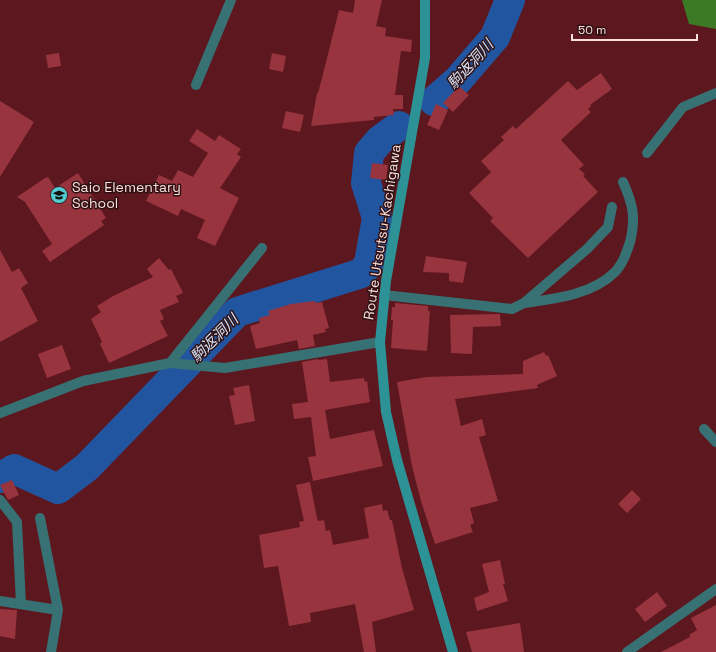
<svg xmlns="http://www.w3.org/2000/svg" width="716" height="652" viewBox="0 0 716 652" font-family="'Space Grotesk','Noto Sans JP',sans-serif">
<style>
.forest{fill:#3d7a26}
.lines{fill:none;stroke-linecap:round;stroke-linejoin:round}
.river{stroke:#2255a0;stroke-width:30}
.building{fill:#98343e}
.minor{stroke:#387173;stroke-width:10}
.secondary{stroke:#2c9295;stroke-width:10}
.labels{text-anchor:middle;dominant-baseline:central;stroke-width:3;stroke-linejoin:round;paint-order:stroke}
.poi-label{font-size:14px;fill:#f9dedd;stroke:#301113;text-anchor:start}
.street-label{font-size:14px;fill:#f9dedd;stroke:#301113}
.water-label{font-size:15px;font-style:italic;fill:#d2e0f5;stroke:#301113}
</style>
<rect width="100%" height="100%" fill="#5d171f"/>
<path class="forest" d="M 682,0 L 716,0 L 716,29 L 689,24 Z"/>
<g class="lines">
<path class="river" d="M 434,101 L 458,80 L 495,37 L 510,0
M 0,478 L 14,469 L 58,489 L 87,467 L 237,312 L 362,273 L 369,263 L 377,218 L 366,183 L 369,153 L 380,140 L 399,126"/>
</g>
<path class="building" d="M 355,0 L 382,0 L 376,26 L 386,28 L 385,36 L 412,40 L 411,52 L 401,51 L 395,95 L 403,95 L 403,109 L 393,109 L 394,115 L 374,117 L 374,120 L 311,126 L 317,93 L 318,93 L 322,78 L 339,10 L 353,13 Z
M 59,53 L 61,66 L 48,68 L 46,55 Z
M 272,53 L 286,56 L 283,72 L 269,69 Z
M 601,73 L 612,89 L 590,105 L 591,106 L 588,109 L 591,112 L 561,140 L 584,165 L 579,169 L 585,174 L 583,176 L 598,192 L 528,258 L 490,221 L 493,218 L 469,193 L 491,172 L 481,161 L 504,140 L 501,137 L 513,126 L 516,129 L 568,81 L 577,90 Z
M 459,86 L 469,95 L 453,112 L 443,103 Z
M 0,101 L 34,122 L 0,177 Z
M 436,104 L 448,110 L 439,130 L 427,125 Z
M 286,111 L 304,115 L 300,132 L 282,128 Z
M 197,129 L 215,141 L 219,135 L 241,149 L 237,154 L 241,157 L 220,188 L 239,198 L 215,246 L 197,238 L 205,220 L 181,209 L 178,216 L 146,201 L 159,175 L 172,181 L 178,170 L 193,177 L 208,153 L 189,141 Z
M 372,163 L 388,165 L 386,180 L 370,178 Z
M 78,173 L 106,218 L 101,221 L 104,225 L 50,262 L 42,251 L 52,244 L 25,202 L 17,197 L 45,178 L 48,177 L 55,188 Z
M 0,250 L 12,272 L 19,268 L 28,283 L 21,288 L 38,321 L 0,342 Z
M 426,256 L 467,262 L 463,283 L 449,281 L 449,273 L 423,272 Z
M 159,258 L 169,270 L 171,269 L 183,293 L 176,296 L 179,302 L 160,310 L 164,319 L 160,321 L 168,336 L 109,363 L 100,344 L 102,342 L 91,319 L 101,312 L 97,306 L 113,296 L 153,277 L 147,269 Z
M 314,301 L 317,303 L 322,302 L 329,328 L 325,329 L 326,332 L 313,335 L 315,346 L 299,349 L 297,340 L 256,349 L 250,326 L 260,323 L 259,318 L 270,315 L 268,311 L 291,304 Z
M 395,303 L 428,306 L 428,311 L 430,311 L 427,351 L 391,348 L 393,320 L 391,320 L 392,307 L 395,307 Z
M 500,314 L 501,326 L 473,327 L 472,354 L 451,353 L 450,315 Z
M 62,345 L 71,369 L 47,378 L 38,354 Z
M 544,352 L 546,356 L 548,355 L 557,376 L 537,385 L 538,388 L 455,399 L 461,426 L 482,419 L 486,435 L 479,437 L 498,501 L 470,508 L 474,523 L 470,525 L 473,532 L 435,544 L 421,501 L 412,466 L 397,382 L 426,377 L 523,374 L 523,361 Z
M 318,359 L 318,360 L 327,359 L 330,382 L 364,378 L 365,382 L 367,381 L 370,402 L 325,410 L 330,439 L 374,430 L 383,466 L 313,481 L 308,457 L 316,456 L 311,417 L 294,419 L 292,404 L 308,402 L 302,362 Z
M 249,385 L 255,421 L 235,425 L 229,396 L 235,395 L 233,388 Z
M 12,480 L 19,495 L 8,500 L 0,485 Z
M 310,482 L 317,518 L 318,521 L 324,520 L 326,531 L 330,530 L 333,545 L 369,538 L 364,508 L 382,504 L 383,511 L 387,510 L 390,520 L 392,520 L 402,568 L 414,610 L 372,622 L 376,652 L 364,652 L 355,604 L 310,613 L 311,622 L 289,626 L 278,566 L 264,568 L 259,535 L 300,527 L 299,522 L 304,521 L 296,485 Z
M 632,490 L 641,499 L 627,513 L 618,504 Z
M 500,560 L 505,584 L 503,584 L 508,601 L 477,611 L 474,598 L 489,592 L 482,564 Z
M 657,592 L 667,606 L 645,622 L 635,609 Z
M 716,605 L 716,652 L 661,652 L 690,637 L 689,635 L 697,630 L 691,618 Z
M 0,609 L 17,610 L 15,639 L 0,636 Z
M 520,623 L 524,652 L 472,652 L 466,632 Z"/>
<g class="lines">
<path class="minor" d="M 196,85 L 231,0
M 647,153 L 683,107 L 716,93
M 384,295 L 512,309 L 524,303 L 587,249 L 608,227 L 612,207
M 524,303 C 554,299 592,295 615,272 C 623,264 627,252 630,242 C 636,218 633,204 623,182
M 170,363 L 262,248
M 0,413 L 83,381 L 170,363 L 225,368 L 380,342
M 704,429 L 716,442
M 0,500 L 17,522 L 21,604
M 40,518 L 58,610 L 51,652
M 0,601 L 58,610
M 627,652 L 716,589"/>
<path class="secondary" d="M 425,0 L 425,58 L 386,281 L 380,342 L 386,412 L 397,460 L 453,652"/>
</g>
<defs>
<g id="school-disc" transform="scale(0.9)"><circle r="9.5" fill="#52ccd0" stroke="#301113"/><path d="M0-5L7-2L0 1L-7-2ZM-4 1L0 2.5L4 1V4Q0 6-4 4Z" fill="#111"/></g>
</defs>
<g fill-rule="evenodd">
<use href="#school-disc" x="59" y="195"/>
</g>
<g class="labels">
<g class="poi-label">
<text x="72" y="187">Saio Elementary<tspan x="72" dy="16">School</tspan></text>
</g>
<g class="street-label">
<text transform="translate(382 232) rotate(-81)">Route Utsutsu-Kachigawa</text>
</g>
<g class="water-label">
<text transform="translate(470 64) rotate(-48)">駒返洞川</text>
<text transform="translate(214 338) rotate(-45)">駒返洞川</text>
</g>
</g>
<path d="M572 34v6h125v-6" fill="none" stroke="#f9dedd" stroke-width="2"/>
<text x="578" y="34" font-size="12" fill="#f9dedd" stroke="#301113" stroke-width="3" paint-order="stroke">50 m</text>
</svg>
